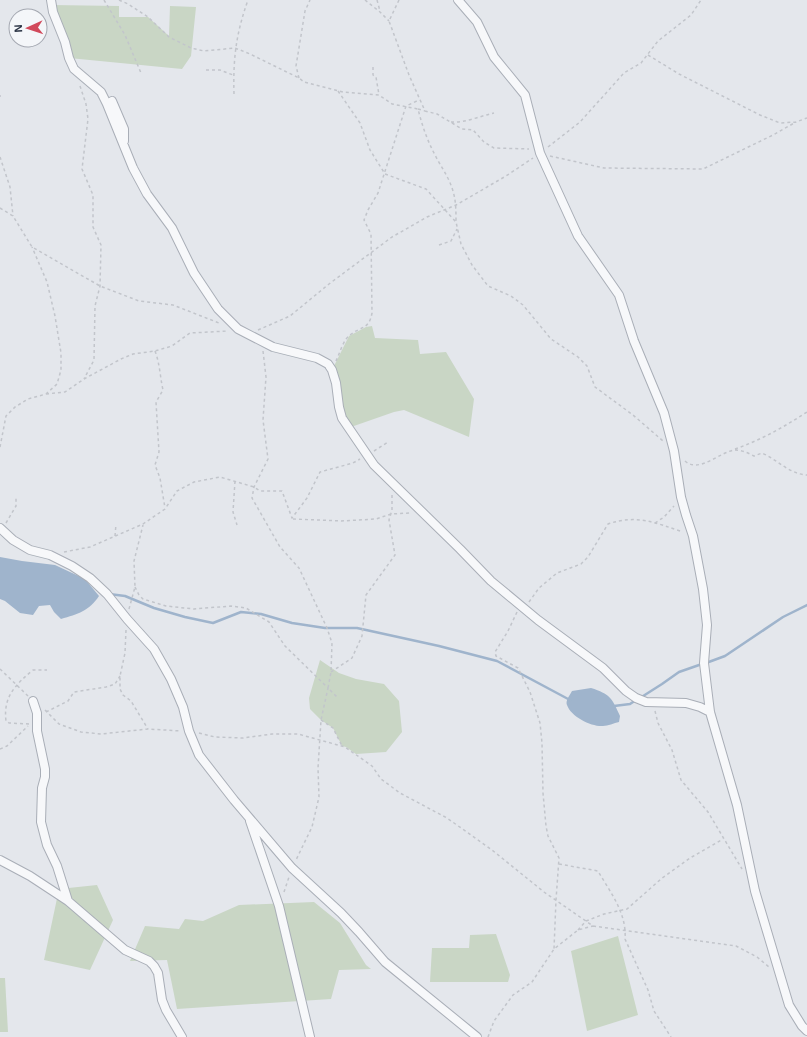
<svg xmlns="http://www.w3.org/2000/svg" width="807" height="1037" viewBox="0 0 807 1037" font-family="Arial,sans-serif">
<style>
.green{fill:#c9d6c5}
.water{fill:#9fb4cc}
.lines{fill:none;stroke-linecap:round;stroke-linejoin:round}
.stream{stroke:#9fb4cc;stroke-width:2.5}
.minor-casing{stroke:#a9aeb7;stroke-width:10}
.path{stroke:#c2c5cb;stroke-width:1.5;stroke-dasharray:3 3;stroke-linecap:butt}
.minor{stroke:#f7f8fa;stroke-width:8}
</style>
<rect width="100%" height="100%" fill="#e4e7ec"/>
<path class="green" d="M 52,5 L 119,6 L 119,17 L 148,17 L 169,36 L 170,6 L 196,7 L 191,56 L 182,69 L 69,58 Z
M 372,326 L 375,338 L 418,340 L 420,354 L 446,352 L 474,399 L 469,437 L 404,410 L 394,412 L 351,427 L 343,413 L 332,370 L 349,336 L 366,327 Z
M 320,660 L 339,673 L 356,679 L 384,684 L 399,701 L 402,732 L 386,752 L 356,754 L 346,747 L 342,746 L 333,728 L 321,720 L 310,709 L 309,698 Z
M 97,885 L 113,920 L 90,970 L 44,960 L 59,889 Z
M 314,902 L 340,923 L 366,965 L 371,969 L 339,970 L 331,999 L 177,1009 L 167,960 L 130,961 L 145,926 L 179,929 L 185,919 L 203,921 L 239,905 Z
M 496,934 L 510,975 L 508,982 L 430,982 L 432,948 L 469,948 L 470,935 Z
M 618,936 L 638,1015 L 587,1031 L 571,951 Z
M 0,978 L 5,978 L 8,1032 L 0,1032 Z"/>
<path class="water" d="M 0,557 L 22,561 L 55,565 L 85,579 L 99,596 C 89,611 78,614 61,619 L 54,612 L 50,605 L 39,606 L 33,615 L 20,613 L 5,601 L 0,599 Z
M 591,688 C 610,694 612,698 620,716 L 619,722 C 614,723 608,726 603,726 C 592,727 571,717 567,705 C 565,701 570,695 572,691 Z"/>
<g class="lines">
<path class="stream" d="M 109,594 L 125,596 L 154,608 L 185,617 L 213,623 L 241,612 L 261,614 L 292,623 L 325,628 L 357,628 L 439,646 L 497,661 L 570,700
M 706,663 L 725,656 L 783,617 L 807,605
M 640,698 L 662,684 L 679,672 L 702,664
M 614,706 L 630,704 L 636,700"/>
<g class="minor-casing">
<path id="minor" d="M 51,0 L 53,12 L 65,42 L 69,58 L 74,69 L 101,92 L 107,104 L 133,168 L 147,194 L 172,228 L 194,273 L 218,309 L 238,329 L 273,347 L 317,358 L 328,364 L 332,370 L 336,383 L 339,407 L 342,418 L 374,465 L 460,549 L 491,581 L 538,620 L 603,668 L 626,691 L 636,698 L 646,702 L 686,703 L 700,707 L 710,712
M 458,0 L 477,22 L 494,57 L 525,95 L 540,153 L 578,236 L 619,295 L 634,341 L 664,413 L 674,451 L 681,497 L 686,515 L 693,536 L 703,589 L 707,625 L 704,663 L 710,712 L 737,805 L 755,891 L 789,1005 L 802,1026 L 807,1031
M 112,101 L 124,129 L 124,141
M 0,528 L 13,540 L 30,550 L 50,555 L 72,566 L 90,578 L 107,594 L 127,619 L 154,649 L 171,679 L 183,707 L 189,731 L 199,755 L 234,800 L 292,868 L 341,913 L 359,932 L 385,962 L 477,1037
M 33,701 L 37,713 L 37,731 L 45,769 L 45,777 L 42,788 L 41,822 L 47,845 L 57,866 L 68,901
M 250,821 L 279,906 L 310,1037
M 0,860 L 30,876 L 68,901 L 125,950 L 149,961 L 154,966 L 158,973 L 162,1000 L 166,1010 L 182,1037"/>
</g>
<path class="path" d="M 104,0 L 125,35 L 141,73
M 119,0 L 128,4 L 148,17 L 169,37 L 191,48 L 204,51 L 235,48 L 250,54 L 299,78 L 304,82 L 343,92 L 379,95 L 392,104 L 418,109 C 422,125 427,140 435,155 C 441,167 449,177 453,191 C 456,201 456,211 456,222
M 365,0 L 380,12 L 389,21
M 377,0 L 380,11
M 399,0 L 389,21 L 409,75 L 425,111 L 437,114 L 462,129 L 473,130 L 484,142 L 494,148 L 529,149
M 648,55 L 679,74 L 760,115 L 780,123 L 796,122 L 807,118
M 373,67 L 373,75 L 376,77 L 379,95
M 206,70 L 220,70 L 233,75
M 299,78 L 296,66 L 305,11 L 310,0
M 80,86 L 86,104 L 88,119 L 82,169 L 93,195 L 93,227 L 101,245 L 100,286 L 95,306 L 94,360 L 84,379
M 338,91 L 360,123 L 370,150 L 385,174 L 426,189 L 456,222 L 461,244 L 472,265 L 488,286 L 511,296 L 523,305 L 551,339 L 578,357 L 587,366 L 595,387 L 633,415 L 663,441
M 234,94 C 233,58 236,34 248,0
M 0,96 L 1,96
M 418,109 L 425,111
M 451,122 C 465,123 480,116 494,113
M 548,147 L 580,122 L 624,73 L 641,63 L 658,41 L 691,15 L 701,0
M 550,156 L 604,168 L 703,169 L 773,135 L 796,122
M 0,157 L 10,187 L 13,216
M 0,208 L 13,216 L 32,247 L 100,286 L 139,301 L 173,305 L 219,323
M 439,245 L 451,241 L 457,229
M 258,330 L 290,316 L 329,284 L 392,237 L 427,217 L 456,205 L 506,176 L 533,158
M 155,351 C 160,364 160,377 163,390 L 156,402 L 159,452 L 155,465 L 160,478 L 165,508
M 263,351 L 266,377 L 263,420 L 268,459 L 254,487 L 252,498 L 280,547 L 299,568 L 327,628 L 332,643 L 331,672 L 328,688 L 337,697
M 336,361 C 340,353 343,340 350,335 C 361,326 369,330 372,313 L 371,234 L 364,220 L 368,210 L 378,193 L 406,106 L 419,100
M 46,394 L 65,392 L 84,379 L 121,359 L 133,354 L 155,351 L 172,346 L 190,333 L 228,331
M 0,447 L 6,416 L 15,407 L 28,399 L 46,394 L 57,384 L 61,370 L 61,353 L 55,316 L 47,282 L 32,247
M 735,449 C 761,440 784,427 807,412
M 374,451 L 388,442
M 685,461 C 699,474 721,451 735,450 C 742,450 748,453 754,456 L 762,453 C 778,460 789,474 807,475
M 235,481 L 233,512 L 237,525
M 293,519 L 341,521 L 376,519 L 391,514 L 410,513
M 6,523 L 16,506 L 16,497
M 655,523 L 664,517 L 674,506
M 115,536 L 116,524
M 64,552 L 90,547 L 143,524 L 165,509 L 177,491 L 194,482 L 220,477 L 254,487 L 260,491 L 282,491 L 292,518 L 307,498 L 320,472 L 353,463 L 360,459
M 135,587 L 139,595 L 143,599 L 166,606 L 194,609 L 231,606 L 246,608 L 269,622 L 285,646 L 328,688 L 321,720 L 318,768 L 319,797 L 312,827 L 296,860
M 529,602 L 539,588 L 557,573 L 581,564 L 588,557 L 608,524 C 637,514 656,523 683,532
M 129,609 L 135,587 L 134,561 L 143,525
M 517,612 L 508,631 L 495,652 L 496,656 L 518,668 L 530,692 L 540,723 L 542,743 L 543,793 L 546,826 L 548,836 L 559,858 L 556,900 L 554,949
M 126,630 L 125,653 L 120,676 L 120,689 L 123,695 L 131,701 L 148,729
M 0,669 L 28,696
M 331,672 L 352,658 L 362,636 L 366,595 L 395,555 L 389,520 L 392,510 L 392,495
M 45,710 L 59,724 L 81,732 L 101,734 L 148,729 L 181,731
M 655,711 L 658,723 L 672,750 L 681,780 L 708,812 L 742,869
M 46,712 L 68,701 L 74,692 L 106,687 L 115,684 L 120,676
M 321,720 L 333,728 L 342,746
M 29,724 L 9,723 L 6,721 C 3,697 15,685 33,670 L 47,670
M 199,733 L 215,737 L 243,738 L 272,734 L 298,734 L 345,747 L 372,766 L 381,779 L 400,793 L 447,818 L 492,850 L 544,892 L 593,926 L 736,946 L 757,957 L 769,967
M 0,749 L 7,746 L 28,726
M 559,864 L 598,871 C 610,892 627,913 625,939 L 648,990 L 654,1011 L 671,1037
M 284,892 L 289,877
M 578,930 L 586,921 L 604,914 L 627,909 L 661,879 L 690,858 L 723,839
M 488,1037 L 494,1021 L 513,995 L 532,982 L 554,949 L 578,930 L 593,926"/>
<use href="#minor" class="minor"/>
</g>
<g transform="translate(28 28) rotate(267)"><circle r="19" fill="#f4f6f9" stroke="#a4a8b1"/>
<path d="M0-3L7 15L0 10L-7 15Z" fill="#d1495b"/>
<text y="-6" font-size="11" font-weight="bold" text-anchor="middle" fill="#2b3445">N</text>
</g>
</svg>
